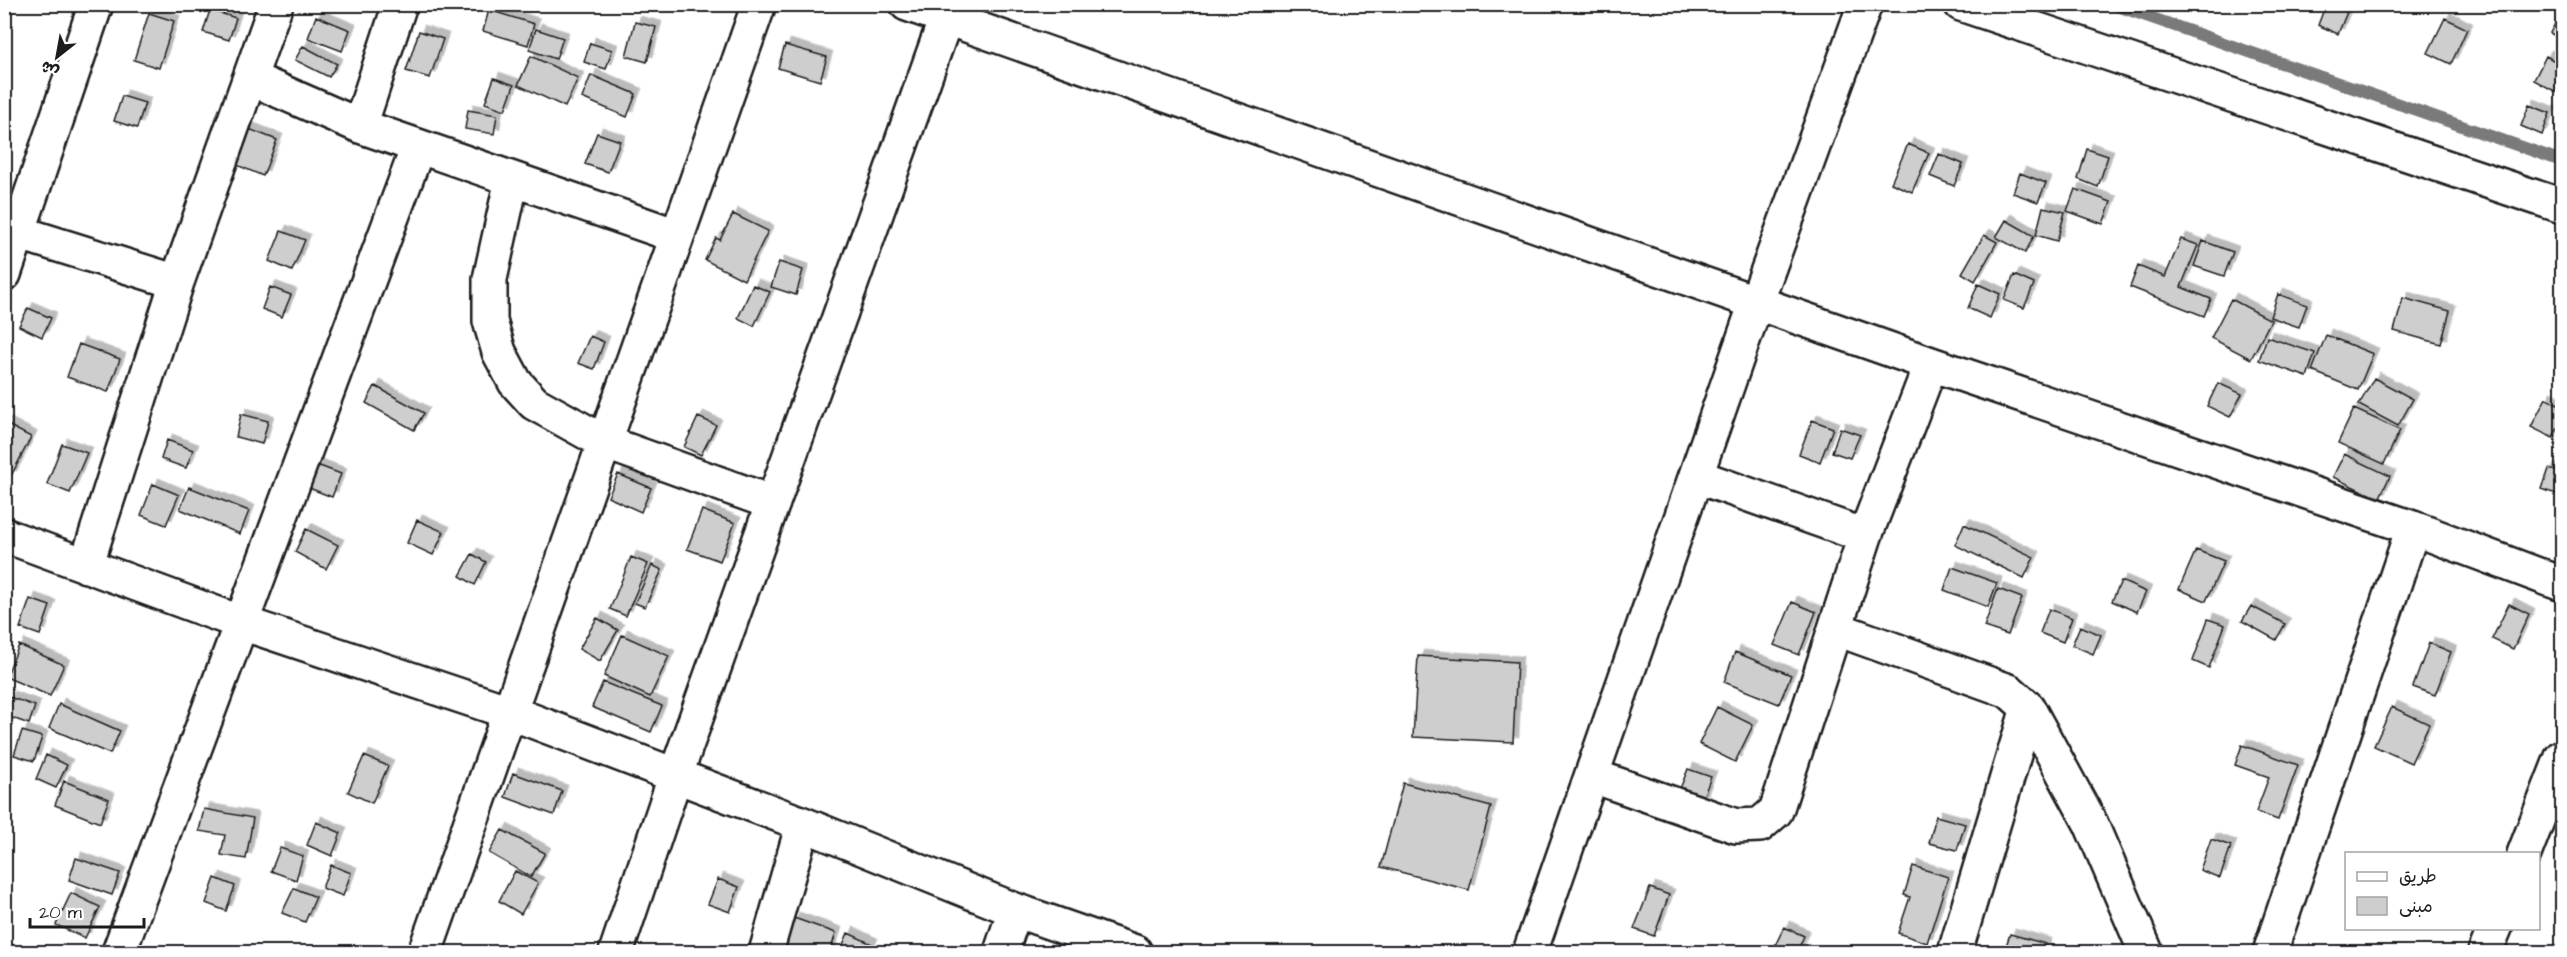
<svg xmlns="http://www.w3.org/2000/svg" width="2567" height="957" viewBox="0 0 2567 957" font-family="'Architects Daughter','Playpen Sans Arabic',sans-serif">
<style>
.lines{fill:none;stroke-linecap:round;stroke-linejoin:round}
.stream{stroke:#7a7a7a;stroke-width:12}
.building{fill:#cecece;stroke:#1c1c1c;stroke-width:1.5;filter:url(#shadow)}
.street-casing{stroke:#1c1c1c;stroke-width:38}
.street{stroke:#fff;stroke-width:33}
</style>
<defs>
<filter id="shadow"><feDropShadow dx="5.5" dy="-5.5" stdDeviation="0" flood-color="#0004"/></filter>
</defs>
<rect width="100%" height="100%" fill="#fff"/>
<filter id="ink" filterUnits="userSpaceOnUse"><feTurbulence type="fractalNoise" baseFrequency=".0167" numOctaves="2"/><feDisplacementMap in="SourceGraphic" scale="12" xChannelSelector="R" yChannelSelector="G"/><feConvolveMatrix kernelMatrix="1 2 1 2 8 2 1 2 1" color-interpolation-filters="sRGB"/></filter>
<g filter="url(#ink)">
<g class="lines">
<path class="stream" d="M 2112,4 L 2562,161"/>
</g>
<path class="building" d="M 2326,4 L 2347,12 L 2338,34 L 2318,25 Z
M 210,10 L 236,18 L 229,40 L 203,32 Z
M 489,10 L 534,24 L 528,45 L 483,31 Z
M 149,13 L 174,21 L 159,68 L 134,60 Z
M 2561,13 L 2562,14 L 2562,40 L 2550,33 Z
M 316,16 L 350,30 L 342,51 L 308,38 Z
M 2445,18 L 2467,29 L 2451,64 L 2428,53 Z
M 635,22 L 656,27 L 647,62 L 626,56 Z
M 536,29 L 563,38 L 556,59 L 529,50 Z
M 419,31 L 443,39 L 430,78 L 406,71 Z
M 590,43 L 612,50 L 606,69 L 584,62 Z
M 785,45 L 827,57 L 820,81 L 778,68 Z
M 303,46 L 337,64 L 329,77 L 295,60 Z
M 531,56 L 578,78 L 565,107 L 518,85 Z
M 2546,56 L 2562,65 L 2560,94 L 2534,80 Z
M 591,75 L 636,94 L 627,117 L 582,98 Z
M 494,78 L 514,85 L 505,110 L 485,103 Z
M 122,96 L 145,103 L 137,128 L 114,121 Z
M 2529,105 L 2550,113 L 2542,135 L 2521,126 Z
M 468,110 L 497,115 L 494,134 L 465,129 Z
M 244,127 L 277,140 L 263,176 L 230,162 Z
M 597,133 L 620,141 L 608,172 L 585,164 Z
M 1908,144 L 1929,153 L 1912,192 L 1891,183 Z
M 2087,149 L 2108,156 L 2098,187 L 2078,179 Z
M 1939,154 L 1963,164 L 1954,186 L 1930,176 Z
M 2020,173 L 2046,183 L 2038,202 L 2013,193 Z
M 2075,189 L 2111,202 L 2103,224 L 2067,211 Z
M 2043,207 L 2065,212 L 2057,241 L 2036,235 Z
M 733,214 L 768,231 L 744,280 L 705,260 L 716,238 L 720,240 Z
M 2006,220 L 2034,236 L 2025,253 L 1996,237 Z
M 281,231 L 305,240 L 292,271 L 269,261 Z
M 1984,235 L 1997,242 L 1975,281 L 1962,273 Z
M 2181,239 L 2198,245 L 2181,287 L 2211,299 L 2204,316 L 2130,287 L 2138,266 L 2165,277 Z
M 2203,241 L 2233,252 L 2224,276 L 2194,266 Z
M 779,262 L 803,270 L 796,295 L 771,287 Z
M 2014,275 L 2034,284 L 2024,308 L 2004,300 Z
M 1978,284 L 2000,294 L 1990,318 L 1968,308 Z
M 753,285 L 770,292 L 754,326 L 738,318 Z
M 270,287 L 291,295 L 282,317 L 262,309 Z
M 2278,294 L 2307,305 L 2299,327 L 2270,317 Z
M 2403,298 L 2450,311 L 2441,344 L 2394,331 Z
M 2231,299 L 2271,320 L 2251,359 L 2211,338 Z
M 28,308 L 51,318 L 42,337 L 19,326 Z
M 2326,335 L 2373,354 L 2358,390 L 2312,371 Z
M 590,336 L 604,342 L 594,369 L 578,363 Z
M 2267,337 L 2315,353 L 2307,377 L 2259,360 Z
M 79,344 L 120,359 L 108,392 L 67,377 Z
M 2374,378 L 2413,399 L 2398,426 L 2359,405 Z
M 2218,383 L 2242,394 L 2230,417 L 2207,406 Z
M 375,386 L 424,413 L 414,430 L 366,403 Z
M 2546,398 L 2562,406 L 2562,419 L 2553,438 L 2531,427 Z
M 2354,409 L 2400,430 L 2384,464 L 2338,443 Z
M 241,414 L 268,421 L 262,444 L 236,437 Z
M 698,417 L 716,425 L 701,455 L 684,447 Z
M 1812,420 L 1833,428 L 1820,462 L 1799,454 Z
M 4,423 L 31,437 L 11,476 L 4,473 Z
M 1840,428 L 1860,435 L 1850,458 L 1832,452 Z
M 167,440 L 193,450 L 186,468 L 161,459 Z
M 62,444 L 87,453 L 70,493 L 47,484 Z
M 2344,454 L 2390,476 L 2379,499 L 2333,477 Z
M 317,465 L 341,474 L 332,497 L 309,488 Z
M 2549,469 L 2562,473 L 2562,496 L 2542,489 Z
M 618,474 L 651,488 L 641,512 L 608,497 Z
M 153,484 L 179,495 L 166,525 L 141,515 Z
M 189,487 L 249,511 L 240,534 L 180,509 Z
M 702,510 L 735,523 L 720,561 L 687,549 Z
M 417,520 L 444,532 L 433,555 L 407,543 Z
M 1964,524 L 2034,557 L 2024,578 L 1955,545 Z
M 306,529 L 338,545 L 326,569 L 295,552 Z
M 2196,550 L 2224,561 L 2206,601 L 2179,589 Z
M 472,554 L 486,562 L 475,585 L 460,576 Z
M 631,557 L 648,564 L 626,616 L 610,609 Z
M 652,565 L 662,570 L 645,607 L 635,603 Z
M 1952,567 L 1997,583 L 1988,607 L 1944,590 Z
M 2121,581 L 2146,592 L 2137,612 L 2112,601 Z
M 1998,589 L 2022,598 L 2008,635 L 1984,627 Z
M 30,599 L 50,606 L 40,635 L 20,628 Z
M 1792,602 L 1816,612 L 1799,655 L 1774,645 Z
M 2509,604 L 2529,614 L 2513,649 L 2492,639 Z
M 2251,606 L 2285,624 L 2276,640 L 2242,621 Z
M 2049,609 L 2072,618 L 2063,642 L 2040,633 Z
M 597,618 L 618,630 L 600,661 L 579,649 Z
M 2208,619 L 2225,625 L 2209,668 L 2193,661 Z
M 2080,626 L 2101,635 L 2093,654 L 2072,645 Z
M 622,635 L 669,656 L 650,697 L 604,676 Z
M 2429,643 L 2451,652 L 2435,695 L 2413,687 Z
M 19,645 L 64,665 L 50,696 L 6,677 Z
M 1735,652 L 1791,675 L 1779,704 L 1724,682 Z
M 1418,656 L 1517,662 L 1513,742 L 1413,737 Z
M 603,682 L 662,706 L 651,732 L 592,707 Z
M 9,697 L 35,706 L 29,724 L 4,715 Z
M 59,704 L 120,731 L 110,754 L 49,728 Z
M 1717,707 L 1753,725 L 1735,762 L 1699,744 Z
M 2392,707 L 2429,724 L 2411,763 L 2374,746 Z
M 22,731 L 42,737 L 34,761 L 14,755 Z
M 2242,745 L 2298,765 L 2278,820 L 2256,812 L 2269,777 L 2235,765 Z
M 46,755 L 67,765 L 56,788 L 36,779 Z
M 364,756 L 388,766 L 372,803 L 348,792 Z
M 1688,769 L 1711,777 L 1702,800 L 1679,791 Z
M 513,773 L 562,791 L 554,815 L 505,797 Z
M 64,781 L 109,799 L 100,823 L 55,805 Z
M 1403,783 L 1491,807 L 1469,890 L 1381,867 Z
M 204,809 L 253,818 L 246,859 L 221,855 L 225,835 L 199,831 Z
M 1936,816 L 1965,824 L 1957,850 L 1929,843 Z
M 316,822 L 341,833 L 332,856 L 307,845 Z
M 502,830 L 545,853 L 531,877 L 489,853 Z
M 2211,839 L 2231,846 L 2220,878 L 2200,870 Z
M 280,848 L 303,856 L 296,880 L 271,871 Z
M 76,858 L 120,873 L 112,895 L 69,880 Z
M 331,865 L 351,873 L 343,896 L 322,888 Z
M 1913,866 L 1948,877 L 1927,943 L 1898,933 L 1910,897 L 1904,895 Z
M 515,871 L 538,883 L 521,914 L 499,901 Z
M 215,878 L 235,886 L 226,911 L 206,903 Z
M 718,879 L 739,887 L 730,912 L 708,904 Z
M 294,888 L 316,897 L 305,922 L 282,913 Z
M 1650,888 L 1669,895 L 1654,936 L 1634,929 Z
M 71,893 L 100,907 L 85,938 L 56,925 Z
M 794,918 L 836,933 L 830,952 L 782,952 Z
M 1784,927 L 1804,936 L 1797,952 L 1773,950 Z
M 848,933 L 872,944 L 868,952 L 840,952 Z
M 2010,934 L 2046,944 L 2044,952 L 2004,952 Z"/>
<g class="lines">
<g class="street-casing">
<path id="street" d="M 907,4 L 1931,364 L 2413,528 L 2562,584
M 1961,4 L 2562,206
M 250,78 L 360,126 L 677,236
M 360,126 L 400,4
M 512,179 L 490,279 L 490,321 L 499,352 L 515,382 L 534,403 L 604,442 L 773,503
M 4,228 L 177,282
M 4,274 L 96,4
M 1696,476 L 1865,536
M 4,535 L 242,623 L 509,712 L 803,824 L 1015,910 L 1135,952
M 86,566 L 177,282 L 276,4
M 1837,629 L 2009,691 L 2028,708 L 2091,824 L 2146,952
M 1593,776 L 1736,826 L 1760,825 L 1776,811 L 1865,536 L 1931,364
M 2524,854 L 2562,757
M 119,952 L 418,147
M 425,952 L 759,4
M 616,952 L 675,777 L 951,4
M 766,952 L 803,824
M 1001,952 L 1015,910
M 1530,952 L 1756,303 L 1865,4
M 1955,952 L 2028,708
M 2270,952 L 2413,528
M 2485,952 L 2495,928"/>
</g>
<use href="#street" class="street"/>
</g>
</g>
<rect width="2567" height="957" fill="none" stroke="#fff" stroke-width="24"/>
<rect x="12" y="12" width="2543" height="933" fill="none" stroke="#1c1c1c" stroke-width="2" filter="url(#ink)"/>
<rect x="2345" y="852" width="195" height="78" fill="#ffffff" stroke="#a4a4a4" stroke-width="1.5"/>
<rect x="2357" y="872" width="30" height="9" fill="#ffffff" stroke="#a4a4a4" stroke-width="1.5"/>
<text x="2399" y="882" font-size="18" fill="#1c1c1c">طريق</text>
<rect x="2357" y="897" width="30" height="18" fill="#cecece" stroke="#a4a4a4" stroke-width="1.5"/>
<text x="2399" y="912" font-size="18" fill="#1c1c1c">مبنى</text>
<g transform="translate(57 57) rotate(211)" stroke="#ffffff" stroke-width="4.5" paint-order="stroke">
<path d="M0-4.5L10 22L0 15L-10 22Z" fill="#1c1c1c"/>
<text y="-9" font-size="16" font-weight="bold" text-anchor="middle" fill="#1c1c1c">ش</text>
</g>
<path d="M30 918v9h114v-9" fill="none" stroke="#1c1c1c" stroke-width="3"/>
<text x="39" y="918" font-size="18" fill="#1c1c1c" stroke="#ffffff" stroke-width="4.5" paint-order="stroke">20 m</text>
</svg>
